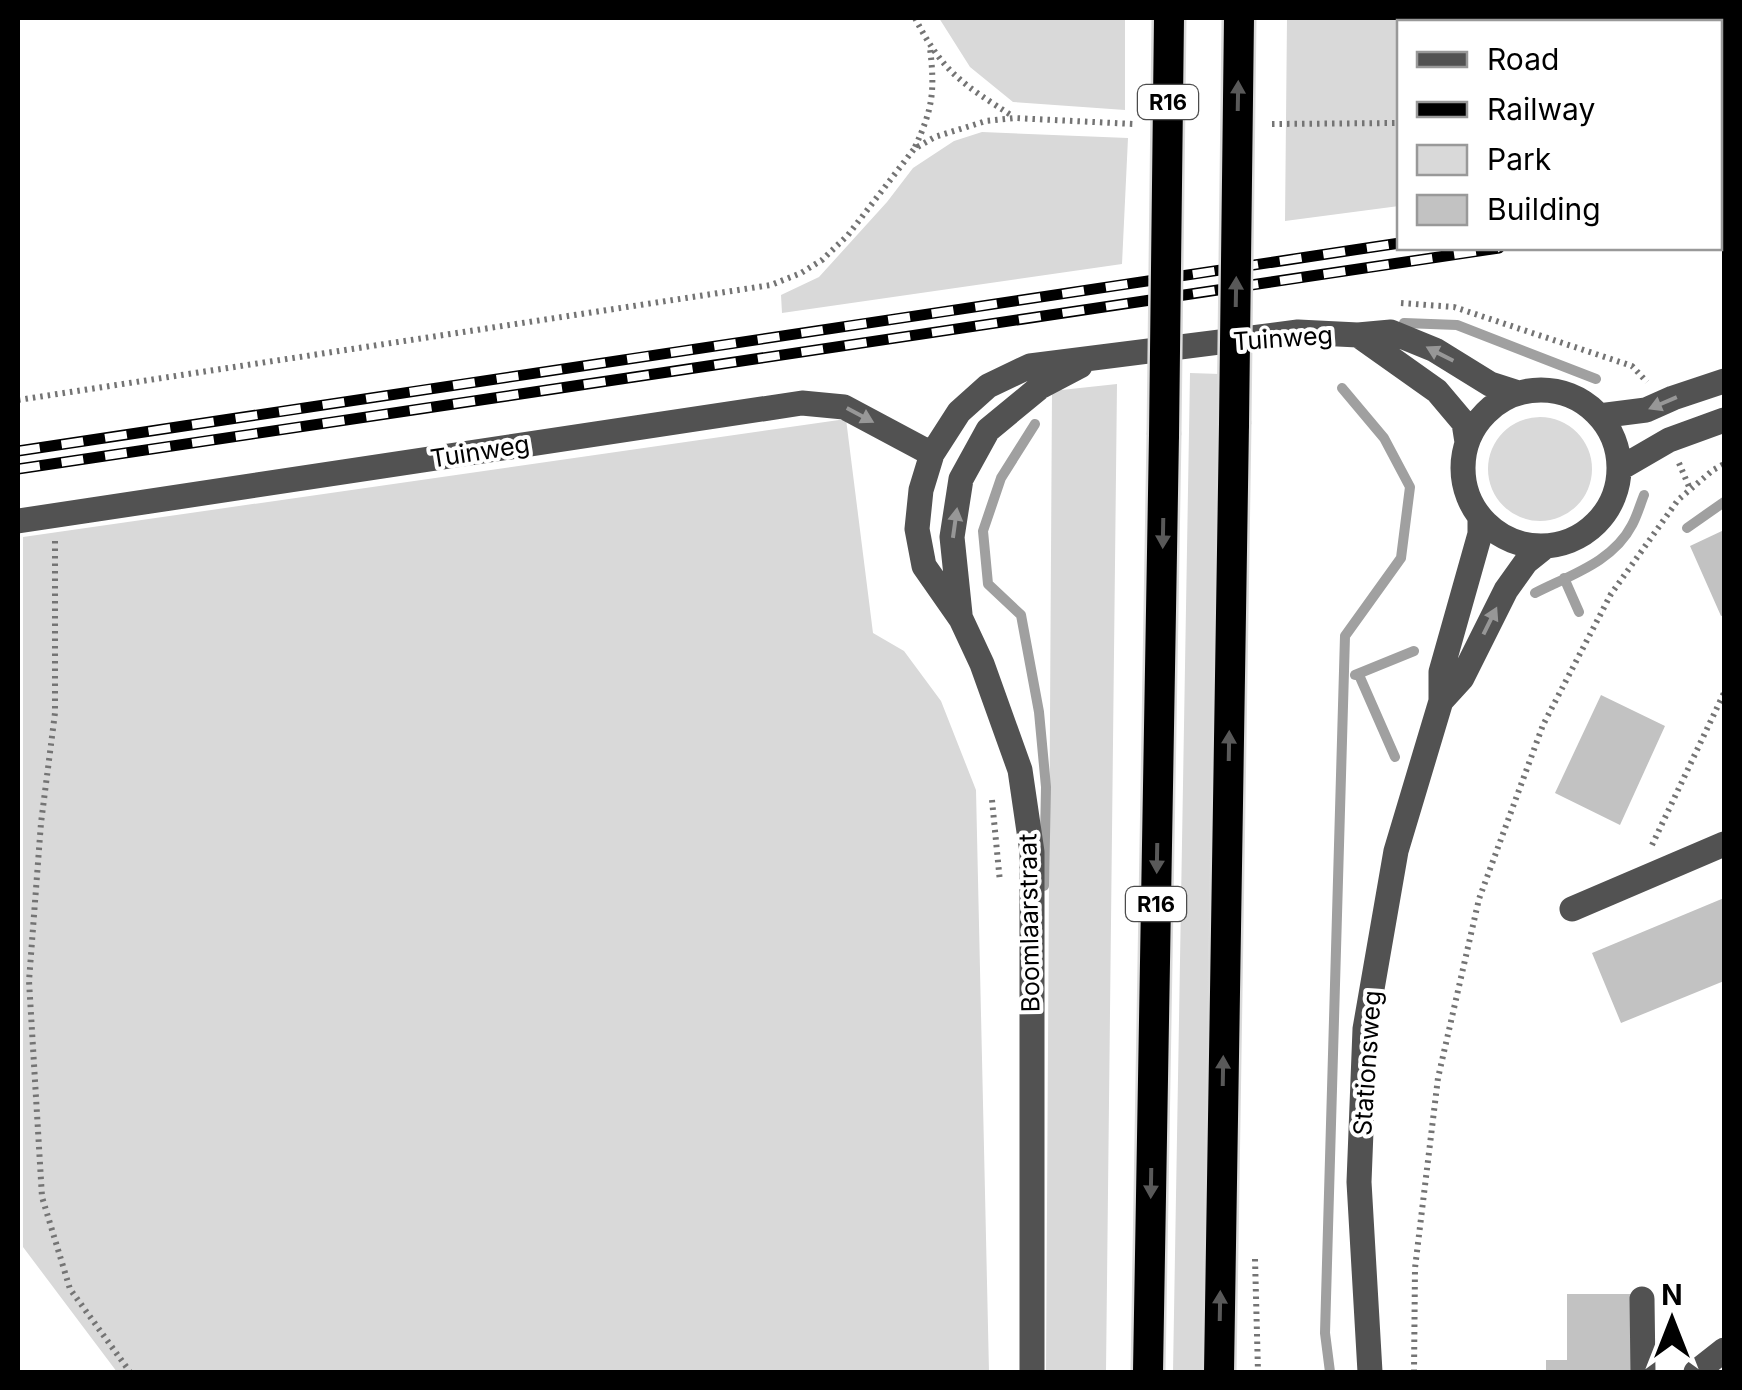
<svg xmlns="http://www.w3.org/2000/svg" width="1742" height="1390" viewBox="0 0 1742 1390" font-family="Inter,sans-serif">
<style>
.green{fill:#d9d9d9}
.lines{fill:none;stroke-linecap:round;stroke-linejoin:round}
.stream{stroke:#a0a0a0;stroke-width:10}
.building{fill:#c2c2c2}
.highway-casing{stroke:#dbdbdb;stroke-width:35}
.path{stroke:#747474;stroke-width:6;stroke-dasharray:2.5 5;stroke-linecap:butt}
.minor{stroke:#525252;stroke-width:25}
.highway{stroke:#000;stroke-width:30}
.rail-casing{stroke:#000;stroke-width:11}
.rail{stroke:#fff;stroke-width:8;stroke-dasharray:22;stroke-linecap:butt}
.highway-bridge-casing{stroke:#dbdbdb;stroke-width:35;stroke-linecap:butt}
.highway-bridge{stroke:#000;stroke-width:30}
.oneway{fill:#595959}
.oneway2{fill:#979797}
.labels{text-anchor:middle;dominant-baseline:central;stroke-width:8;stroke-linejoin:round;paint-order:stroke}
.shield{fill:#fff;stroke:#4c4c4c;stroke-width:2.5}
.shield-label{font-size:22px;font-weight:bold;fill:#000}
.street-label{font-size:25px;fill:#000;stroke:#fff}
</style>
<rect width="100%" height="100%" fill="#fff"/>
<path class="green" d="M 939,18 L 1125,18 L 1125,110 L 1013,102 L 970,67 Z
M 1287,18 L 1561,18 L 1581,22 L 1400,22 L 1399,206 L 1285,221 Z
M 982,132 L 1128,138 L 1122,264 L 782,313 L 781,295 L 819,277 L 887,202 L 913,168 L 954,141 Z
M 1190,373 L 1220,374 L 1217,437 L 1202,1372 L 1173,1372 Z
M 1117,384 L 1106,1372 L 1046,1372 L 1052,391 Z
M1488 469a52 52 0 1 1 104 0a52 52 0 1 1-104 0Z
M 846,419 L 873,633 L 904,651 L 941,701 L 976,790 L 989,1372 L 117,1372 L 23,1247 L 23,537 Z"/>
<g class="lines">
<path class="stream" d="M 1404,323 L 1457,325 L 1596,379
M 1035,424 L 1001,478 L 983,531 L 988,584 L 1021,615 L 1039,712 L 1046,787 L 1044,886
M 1687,528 L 1724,502
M 1564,578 L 1579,612
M 1535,593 C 1570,575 1613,562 1632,525 C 1637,516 1640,505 1644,495
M 1355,675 L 1414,651
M 1359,675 L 1395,757
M 1330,1372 L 1325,1333 L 1345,636 L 1401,558 L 1410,487 L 1384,438 L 1342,388"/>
</g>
<path class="building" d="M 1724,530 L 1724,615 L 1721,616 L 1690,546 Z
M 1601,695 L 1665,726 L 1620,825 L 1555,793 Z
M 1724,898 L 1724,981 L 1621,1023 L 1592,953 Z
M 1567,1294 L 1631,1294 L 1631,1372 L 1546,1372 L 1546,1360 L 1567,1360 Z"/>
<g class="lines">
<g class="highway-casing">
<path id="highway" d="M 1148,1372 L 1164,435
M 1219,1372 L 1234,424"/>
</g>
<path class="path" d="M 915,18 C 943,73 964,85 1014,117
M 1720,115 L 1724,115
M 1272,124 L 1400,123
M 915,147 C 933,108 935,91 930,48
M 1401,303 L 1454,307 L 1632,366 L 1647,382
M 18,400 L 771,285 L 801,273 L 822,260 L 848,235 L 914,149 L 935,137 L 986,121 L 1015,118 L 1134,124
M 1679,463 L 1690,489
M 55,541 L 55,713 L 41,823 L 29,981 L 42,1197 L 70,1289 L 130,1372
M 992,800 L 1000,882
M 1652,845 L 1724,693
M 1255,1259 L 1258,1372
M 1414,1372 L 1415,1268 L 1438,1078 L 1479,899 L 1543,725 L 1611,594 L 1678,500 L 1713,470 L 1724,464"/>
<path class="minor" d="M 1358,335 L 1437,391 L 1464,423 L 1467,442
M1463 468a78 78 0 1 1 156 0a78 78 0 1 1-156 0Z
M 1599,416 L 1646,410 L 1673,398 L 1724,381
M 1619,469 L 1669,440 L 1724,420
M 18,521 L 802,403 L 844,407 L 932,454
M 960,614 L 952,537 L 961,479 L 988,430 L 1040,387 L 1080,366
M 1441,701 L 1462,678 L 1506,590 L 1526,562 L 1546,546
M 1572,909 L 1724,844
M 1642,1299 L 1643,1372
M 1032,1372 L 1032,852 L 1020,770 L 982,664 L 961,619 L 924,566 L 917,529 L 921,490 L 932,454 L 959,412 L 988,386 L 1030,366 L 1298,332 L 1358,335 L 1391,332 L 1435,350 L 1490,384 L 1518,393
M 1370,1372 L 1359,1182 L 1365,1029 L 1396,851 L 1441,701 L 1441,672 L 1480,534 L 1480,518
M 1696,1372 L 1724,1350"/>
<use href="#highway" class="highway"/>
<g class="rail-casing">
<path id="rail" d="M 1720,196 L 1724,195
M 1720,215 L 1724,214
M 18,451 L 1400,243
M 18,469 L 1499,248"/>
</g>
<use href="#rail" class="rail"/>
<g class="highway-bridge-casing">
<path id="highway-bridge" d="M 1234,424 L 1239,18
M 1164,435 L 1169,18"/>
</g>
<use href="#highway-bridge" class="highway-bridge"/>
</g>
<defs><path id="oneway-solid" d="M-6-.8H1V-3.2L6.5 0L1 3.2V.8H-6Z" transform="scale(2.5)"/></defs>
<g class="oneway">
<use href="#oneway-solid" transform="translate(1238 96) rotate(-89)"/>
<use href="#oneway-solid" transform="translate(1236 292) rotate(-89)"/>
<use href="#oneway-solid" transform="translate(1163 533) rotate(91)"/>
<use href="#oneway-solid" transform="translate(1229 746) rotate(-89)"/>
<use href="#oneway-solid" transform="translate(1157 858) rotate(91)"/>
<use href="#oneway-solid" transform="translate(1223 1071) rotate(-89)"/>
<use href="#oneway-solid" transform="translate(1151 1183) rotate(91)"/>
<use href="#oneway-solid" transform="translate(1220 1306) rotate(-89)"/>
</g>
<g class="oneway2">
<use href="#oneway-solid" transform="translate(1440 354) rotate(-153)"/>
<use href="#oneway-solid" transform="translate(1663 403) rotate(157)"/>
<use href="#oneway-solid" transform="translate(860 415) rotate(28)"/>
<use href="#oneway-solid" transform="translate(955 523) rotate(-82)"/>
<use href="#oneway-solid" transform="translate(1490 621) rotate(-64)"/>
</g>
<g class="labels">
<g class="shield">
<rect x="1138" y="85" width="60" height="34" rx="8"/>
<rect x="1126" y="887" width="60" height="34" rx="8"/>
</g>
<g class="shield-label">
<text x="1168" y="102">R16</text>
<text x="1156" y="904">R16</text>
</g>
<g class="street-label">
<text transform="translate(1283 338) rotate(-4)">Tuinweg</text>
<text transform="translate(480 451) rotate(-9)">Tuinweg</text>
<text transform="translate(1029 923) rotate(-91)">Boomlaarstraat</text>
<text transform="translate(1367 1063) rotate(-86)">Stationsweg</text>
</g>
</g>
<rect width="1742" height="1390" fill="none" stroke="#000000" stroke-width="40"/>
<rect x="1397" y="20" width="325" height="230" fill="#ffffff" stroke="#999999" stroke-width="2.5"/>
<rect x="1417" y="52" width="50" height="15" fill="#525252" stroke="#999999" stroke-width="2.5"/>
<text x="1487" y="70" font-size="30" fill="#000000">Road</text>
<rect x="1417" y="102" width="50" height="15" fill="#000000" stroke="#999999" stroke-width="2.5"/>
<text x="1487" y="120" font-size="30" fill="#000000">Railway</text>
<rect x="1417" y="145" width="50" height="30" fill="#d9d9d9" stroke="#999999" stroke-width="2.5"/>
<text x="1487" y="170" font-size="30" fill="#000000">Park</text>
<rect x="1417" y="195" width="50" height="30" fill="#c2c2c2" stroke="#999999" stroke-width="2.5"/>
<text x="1487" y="220" font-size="30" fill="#000000">Building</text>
<g transform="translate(1672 1320)" stroke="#ffffff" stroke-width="8" paint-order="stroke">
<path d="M0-8L18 38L0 25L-18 38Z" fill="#000000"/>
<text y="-15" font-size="28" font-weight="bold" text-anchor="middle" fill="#000000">N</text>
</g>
</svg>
